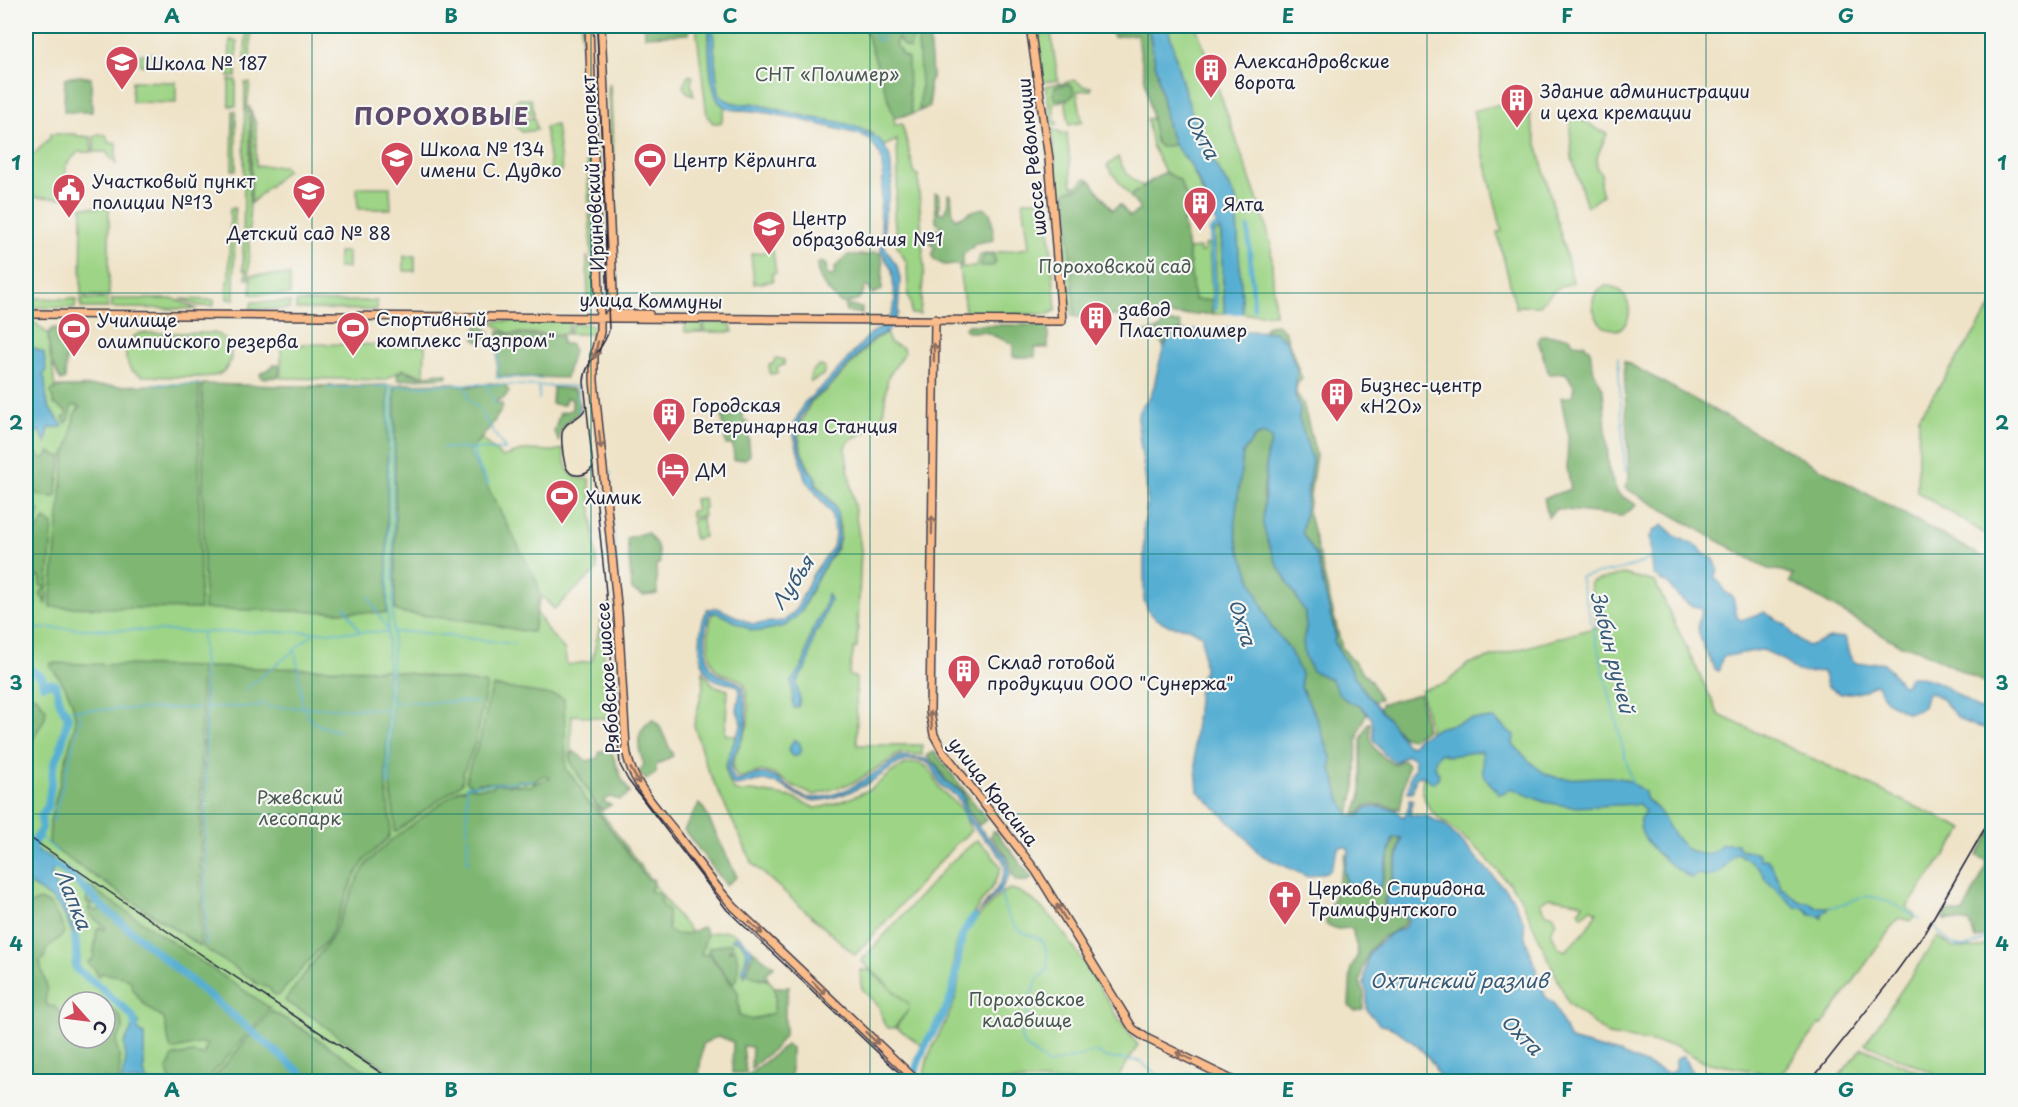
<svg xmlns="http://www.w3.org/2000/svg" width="2018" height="1107" viewBox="0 0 2018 1107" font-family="'Playpen Sans',sans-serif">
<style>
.green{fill:#9dd485;stroke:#607b60;stroke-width:1.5;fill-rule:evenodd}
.forest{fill:#7eb672;stroke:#506c56;stroke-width:1.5}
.water{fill:#56afd3;stroke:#3c6887;stroke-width:1.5}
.pier{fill:#efe3c7}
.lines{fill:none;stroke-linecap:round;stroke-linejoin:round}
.stream{stroke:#56afd3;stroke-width:1.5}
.canal{stroke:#56afd3;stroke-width:4.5}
.river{stroke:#56afd3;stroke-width:8}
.major-casing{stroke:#413f50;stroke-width:10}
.major{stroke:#f9bc8a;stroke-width:7}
.tram{stroke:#22223b;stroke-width:1.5}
.rail{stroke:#22223b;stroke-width:1.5}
.oneway{stroke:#8e6f62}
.grid{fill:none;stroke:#0f766e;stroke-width:1.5;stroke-opacity:0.55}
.labels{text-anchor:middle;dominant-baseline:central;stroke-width:4.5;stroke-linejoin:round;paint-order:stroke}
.poi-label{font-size:18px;fill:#22223b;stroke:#f6f6f2;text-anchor:start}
.park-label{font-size:18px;fill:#475751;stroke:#f6f6f2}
.street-label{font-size:18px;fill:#22223b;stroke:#f6f6f2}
.water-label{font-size:20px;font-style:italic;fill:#375a78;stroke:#f6f6f2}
.district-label{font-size:24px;font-weight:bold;letter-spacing:1.5px;fill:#5e4a6a;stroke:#f6f6f2}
.neatline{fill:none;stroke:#0f766e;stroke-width:2}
.grid-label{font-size:20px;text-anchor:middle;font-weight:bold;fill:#0f766e}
</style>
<rect width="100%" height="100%" fill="#f6f6f2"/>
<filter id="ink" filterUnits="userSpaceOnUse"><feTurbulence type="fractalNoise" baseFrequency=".0167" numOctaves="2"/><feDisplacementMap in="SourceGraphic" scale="12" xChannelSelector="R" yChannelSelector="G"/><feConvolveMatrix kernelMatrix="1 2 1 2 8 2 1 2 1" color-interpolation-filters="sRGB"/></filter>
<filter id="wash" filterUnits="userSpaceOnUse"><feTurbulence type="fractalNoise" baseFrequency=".008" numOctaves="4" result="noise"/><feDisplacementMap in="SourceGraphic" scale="24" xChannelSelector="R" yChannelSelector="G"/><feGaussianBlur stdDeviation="1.35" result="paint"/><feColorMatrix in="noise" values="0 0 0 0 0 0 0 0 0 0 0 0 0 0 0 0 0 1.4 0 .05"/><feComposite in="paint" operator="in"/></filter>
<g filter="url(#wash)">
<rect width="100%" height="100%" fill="#efe3c7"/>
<path class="green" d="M 246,26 L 251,26 L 250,67 L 245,61 Z
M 581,26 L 585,26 L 588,80 L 584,80 L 582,44 L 584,42 L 582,42 Z
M 696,26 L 709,26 C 709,48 707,93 725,107 L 721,123 L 713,123 L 707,116 Z
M 713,26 L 957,26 L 935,30 L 929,34 L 932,77 L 929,84 L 930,107 L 912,114 L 894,118 L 895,125 L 902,124 L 915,174 L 918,175 L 924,270 L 920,314 L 911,314 L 911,305 L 908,295 L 907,263 L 897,246 L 894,215 L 898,178 L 897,140 L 884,146 L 870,132 L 752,103 C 744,106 728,103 721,96 C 715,88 714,38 713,26 Z
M 1168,26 L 1196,26 L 1265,221 L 1271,246 L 1275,314 L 1242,314 L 1237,220 C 1243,199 1225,183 1216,166 C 1191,122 1179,74 1168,26 Z
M 1051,33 L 1058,80 L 1043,82 L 1036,35 Z
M 230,40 L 237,41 L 236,77 L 229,77 Z
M 140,54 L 155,54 L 155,66 L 140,65 Z
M 688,75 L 693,76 L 691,84 L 694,96 L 687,92 L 683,87 Z
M 229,80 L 236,80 L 236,106 L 229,106 Z
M 1075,80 L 1083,86 L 1091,87 L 1091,90 L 1077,91 L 1082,122 L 1069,125 L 1063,83 Z
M 132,81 L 176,82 L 176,103 L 132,102 Z
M 245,83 L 250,83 L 247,107 L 250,121 L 249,279 L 246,279 L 246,270 L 243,270 Z
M 1060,83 L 1062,101 L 1053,103 L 1055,122 L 1057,122 L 1058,125 L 1052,127 L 1046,86 Z
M 608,84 L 610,84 L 614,166 L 611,166 Z
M 584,86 L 586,86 L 588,112 L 589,112 L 595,260 L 591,254 Z
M 1525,98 L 1573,282 L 1554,290 L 1540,306 L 1520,306 L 1516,308 L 1497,232 L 1502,231 L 1473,111 Z
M 518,99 L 531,99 L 534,114 L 529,115 L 528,109 L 524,109 L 525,120 L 534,117 L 537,130 L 522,132 L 511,121 L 509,108 Z
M 249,106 L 256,124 L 256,166 L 283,166 L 287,170 L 251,203 L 252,121 Z
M 233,111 L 236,111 L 236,170 L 232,170 Z
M 1569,113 L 1607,134 C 1602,146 1595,155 1597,169 C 1604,174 1601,176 1600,183 C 1600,186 1602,192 1603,195 L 1587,207 L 1572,158 Z
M 1165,117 L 1174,144 L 1190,164 L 1213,217 L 1207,218 L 1188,200 L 1163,202 L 1187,315 L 1071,316 L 1052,130 L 1059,131 L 1060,134 L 1067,133 L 1072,186 L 1077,186 L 1086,178 L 1090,180 L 1112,210 L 1120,205 L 1130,217 L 1140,209 L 1107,166 L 1118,157 C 1122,169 1132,181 1143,186 L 1165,172 L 1152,145 L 1147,119 Z
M 556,125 L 562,171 L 551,173 L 545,127 Z
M 51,134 L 76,134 L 77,136 L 91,137 L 92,152 L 78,152 L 66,165 L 65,198 L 26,197 L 26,162 L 49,139 Z
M 98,134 L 106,135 L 109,143 L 116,143 L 116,164 L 106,152 L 94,152 L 94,137 Z
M 614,170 L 616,219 L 613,219 L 611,171 Z
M 357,187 L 390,187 L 391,209 L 358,209 Z
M 1047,199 L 1056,310 L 1049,314 L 967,314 L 965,310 L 959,267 L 976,267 L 980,255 L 1027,248 L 1029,246 L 1023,201 Z
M 82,207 L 109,208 L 109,296 L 81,296 Z
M 235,208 L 234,300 L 227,299 L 227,281 L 229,280 L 230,209 Z
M 1215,231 L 1220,231 L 1221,235 L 1224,314 L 1212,314 L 1212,310 L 1217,309 Z
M 1209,244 L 1212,300 L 1194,301 L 1188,249 L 1200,248 L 1200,252 L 1204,252 L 1204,245 Z
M 773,251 L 776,273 L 772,273 L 773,281 L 754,284 L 751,254 Z
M 338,252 L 348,252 L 348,268 L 338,268 Z
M 404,256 L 415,256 L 415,271 L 404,271 Z
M 587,256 L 594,271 L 595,301 L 588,301 Z
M 251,275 L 290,275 L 290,295 L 251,294 Z
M 1605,286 C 1628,284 1640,321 1617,330 L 1604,327 C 1591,315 1587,294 1605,286 Z
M 26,298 L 76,299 L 75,308 L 26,307 Z
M 81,299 L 108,299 L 108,308 L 81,308 Z
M 112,299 L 175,299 L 197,309 L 112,308 Z
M 181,299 L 214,300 L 214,306 L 199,306 Z
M 377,301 L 377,310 L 296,309 L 296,302 Z
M 252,302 L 290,302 L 289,309 L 250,309 Z
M 1992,306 L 1992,538 L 1917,492 L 1919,417 Z
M 490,321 L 571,321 L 566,334 L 510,333 L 504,331 Z
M 702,322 L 702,332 L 685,332 L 685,323 Z
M 26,323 L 35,323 L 48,334 L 55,387 L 480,385 L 477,435 L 502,457 L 525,450 L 554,451 L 563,449 C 565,466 568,481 589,479 L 597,570 L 554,609 L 542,596 L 536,611 L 547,630 L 564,649 L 567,665 L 592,661 L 601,620 L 610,719 L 572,715 L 570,760 L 595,804 L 672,909 L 702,945 L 706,934 C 718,932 728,928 738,936 L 734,937 L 732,940 L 740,941 L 747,951 L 746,959 L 742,969 L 744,976 L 748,958 L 753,950 L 755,952 L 749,965 L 760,979 C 779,979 776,998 774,1013 L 752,1020 L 739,1016 L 739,1006 L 700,1035 L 695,1081 L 26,1081 ZM 730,943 L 733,945 L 728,950 L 730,952 L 733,949 L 733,984 L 711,954 L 717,946 L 725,945 ZM 69,1002 L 105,1002 L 105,1038 L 69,1038 Z
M 573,323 L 593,325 L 594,334 L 568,334 Z
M 704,323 L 730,323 L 733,332 L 704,332 Z
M 140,333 L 214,333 C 224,337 231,342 231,353 C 232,362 226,372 217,375 C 206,379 157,376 142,376 L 131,370 C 122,355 124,341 140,333 Z
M 886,333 L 890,343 L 902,347 L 905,352 L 888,377 L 882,423 L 850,440 L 845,448 L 861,549 L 857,648 L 854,648 L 849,675 L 856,678 L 857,745 L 922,745 L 922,755 L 901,753 L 855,782 L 814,795 L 799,789 L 773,774 L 761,771 L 739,778 C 721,765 747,739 748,722 C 750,710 746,697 745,685 C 738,676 728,677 719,672 C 705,663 707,626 713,612 L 716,611 L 753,629 L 786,625 L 801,612 L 819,575 L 837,548 L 840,537 L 840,528 L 835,505 L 817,485 L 816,477 L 810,470 L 802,453 L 799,437 L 799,427 L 811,402 L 828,389 L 874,340 Z
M 281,344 L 425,345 L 424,376 L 403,369 L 385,380 L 281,378 Z
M 777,358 L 784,360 L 784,365 L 777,367 L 778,373 L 770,374 L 769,365 L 773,364 L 775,359 Z
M 821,366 L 825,368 L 823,375 L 811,382 C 808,375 814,367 821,366 Z
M 704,498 L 705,508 L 702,509 L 703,516 L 691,517 L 691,511 L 696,510 L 694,499 Z
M 702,518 L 704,537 L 694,539 L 692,520 Z
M 1623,574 L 1655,582 L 1719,715 L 1964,829 L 1907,907 L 1913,912 L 1915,916 L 1911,921 L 1898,918 L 1827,1019 L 1822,1025 L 1820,1024 L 1780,1076 L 1704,1062 L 1676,1046 L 1608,1035 L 1569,1004 L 1519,895 L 1481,852 L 1433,813 L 1425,801 L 1422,787 L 1429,727 L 1421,690 L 1446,683 L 1468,664 L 1597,627 L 1590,582 ZM 1549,897 L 1583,903 L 1579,911 L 1582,916 L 1591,908 L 1597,912 L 1586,930 L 1565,951 L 1558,947 L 1551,932 L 1556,921 L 1554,915 L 1545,913 L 1540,903 Z
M 703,671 L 713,685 L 728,690 L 725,734 L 737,736 L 725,766 L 727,778 L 734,790 L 740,792 L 752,791 L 791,797 L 815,808 L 822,807 C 838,803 855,797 870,789 C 886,780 905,753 927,767 C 935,773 935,783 941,790 C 946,795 950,798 955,802 C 962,808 967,822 971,831 L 954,846 L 855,955 L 753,864 L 706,766 L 694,725 L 703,687 Z
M 977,840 L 990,852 L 1001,867 C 993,895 970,911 958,938 C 952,954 954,975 950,993 C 946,1012 934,1030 923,1046 L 896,1027 L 909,1009 L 894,1028 L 888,1028 L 884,1024 L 879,1007 L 863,990 L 861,985 L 860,970 L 869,970 L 910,1005 L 861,961 L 951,862 Z
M 1011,889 C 1059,900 1105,1007 1138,1045 L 1116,1081 L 928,1082 L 924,1077 C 926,1046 951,1022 957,992 C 961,972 958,948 969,929 C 976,917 993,902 1003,892 Z
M 1938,936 L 1953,948 L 1979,948 L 1992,942 L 1992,1081 L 1952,1081 L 1865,1044 Z
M 1862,1048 L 1865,1049 L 1940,1081 L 1835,1081 Z"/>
<path class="forest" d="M 644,26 L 689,26 L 689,34 L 645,36 Z
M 864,26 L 916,27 L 910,49 L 903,46 L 898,38 L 895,43 L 902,55 L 908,58 L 909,93 L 912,114 L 894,117 Z
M 924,26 L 957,26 L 935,30 L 929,34 L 932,77 L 929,84 L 930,107 L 919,110 L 921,85 L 918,42 L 925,30 Z
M 1111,26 L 1148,26 L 1167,123 L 1174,145 L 1160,147 L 1156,142 L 1137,34 L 1113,37 Z
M 80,76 L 91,78 L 92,112 L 64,112 L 65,78 Z
M 1066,84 L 1073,86 L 1074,95 L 1067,100 L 1055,99 L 1053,95 L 1055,87 Z
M 1165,172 L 1180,180 C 1183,197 1195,206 1207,218 L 1183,221 L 1188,249 L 1194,300 L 1212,300 L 1212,314 L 1075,317 L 1066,191 L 1079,188 L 1090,180 L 1112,210 L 1120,205 L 1130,217 L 1140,209 L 1130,196 Z
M 935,193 L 939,194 L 939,212 L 943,214 L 948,205 L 948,194 L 951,195 L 953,215 L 956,219 C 969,214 969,210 985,208 L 991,214 L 994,240 L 973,244 L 973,247 L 963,255 L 962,265 L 944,265 L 934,260 L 932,254 L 935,248 C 928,242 927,234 935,229 L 941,229 L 942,227 L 936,222 Z
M 874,252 L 880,253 L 883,262 L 882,290 L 872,294 L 868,287 L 865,287 L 863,293 L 857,301 L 849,302 L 849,306 L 862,308 L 862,313 L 846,312 L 845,303 L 840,303 C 829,292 817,281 817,264 L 822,262 L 826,265 L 827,275 L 830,276 L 834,275 L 835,267 L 848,255 L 869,255 Z
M 993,254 L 996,262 L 993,266 L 980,266 L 984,255 Z
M 1163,323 L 1180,323 L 1182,330 L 1174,332 L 1163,346 L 1158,335 L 1141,337 L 1143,333 L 1160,329 Z
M 1277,324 L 1285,331 L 1302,379 L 1297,384 L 1296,393 L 1303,403 L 1316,455 L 1308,510 L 1342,648 L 1372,683 L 1380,699 L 1372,702 L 1354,676 L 1334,642 L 1336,634 L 1316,555 L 1302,533 L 1312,460 L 1299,419 L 1300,409 L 1295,395 L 1296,381 L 1275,332 L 1263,331 L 1268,325 Z
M 968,325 L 1048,325 L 1048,348 L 1035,348 L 1035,357 L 1013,357 L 1013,344 L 985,332 L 967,332 L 965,328 Z
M 477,326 L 482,326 L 490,332 L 488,337 L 479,342 L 475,339 Z
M 54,328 L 65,330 L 67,337 L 65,379 L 61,381 L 51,361 L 48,337 L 50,330 Z
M 498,331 L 510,335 L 562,336 L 562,344 L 571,344 L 573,350 L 566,378 L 497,376 Z
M 1542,335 L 1570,337 L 1573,343 L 1584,344 L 1590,350 L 1593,369 L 1603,389 L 1609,471 L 1618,494 L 1637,505 L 1622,516 L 1556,509 L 1548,517 L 1544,498 L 1571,489 L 1567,468 L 1568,435 L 1561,397 L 1572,397 L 1574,386 L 1566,373 L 1549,374 L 1538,341 Z
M 1624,361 L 1992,562 L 1992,698 L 1987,684 L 1918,649 L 1900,645 L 1790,582 L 1793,575 L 1782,571 L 1768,569 L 1625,488 L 1629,477 Z
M 274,365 L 279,365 L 279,377 L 261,378 L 260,374 Z
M 403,370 C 409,372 417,377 423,376 C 431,376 435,371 447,374 L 447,377 L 398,380 L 397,377 L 398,373 Z
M 448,383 L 473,387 L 490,383 L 505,385 L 509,392 L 503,399 L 497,400 L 496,403 L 501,403 L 503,407 C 492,426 484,436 469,451 L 538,584 L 539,595 L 533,632 L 528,632 L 479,622 L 402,613 L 395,610 L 395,386 L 401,384 Z
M 199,384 L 200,609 L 50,607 L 65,455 L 71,439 L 74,415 L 80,407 L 75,405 L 71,407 L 69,420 L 66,423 L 63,418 L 66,415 L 66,411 L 54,404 L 51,392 L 54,389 L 65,387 Z
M 202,384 L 324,387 L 388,385 L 387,613 L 204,609 Z
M 553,388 L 574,389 L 578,397 L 580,410 C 570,423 561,422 559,441 L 554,432 L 560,413 L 572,410 L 572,399 L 566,398 L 564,405 L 552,404 Z
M 743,404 L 743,420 L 747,421 L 750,455 L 745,459 L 734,460 L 733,445 L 726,445 L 721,408 Z
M 1263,434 L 1268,436 L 1272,441 L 1267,454 L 1263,499 L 1295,594 L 1305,612 L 1306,628 L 1303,642 L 1305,656 L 1312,671 L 1331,679 L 1340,695 L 1349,702 L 1360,705 L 1367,713 C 1351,741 1359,758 1355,787 C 1354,796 1351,806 1349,815 L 1339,797 L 1335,779 L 1331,771 L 1331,758 L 1317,719 L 1301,687 L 1301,674 L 1288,647 L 1271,627 L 1239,549 L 1236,534 L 1235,521 L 1243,452 L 1255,437 Z
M 50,452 L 57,456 L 62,456 L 56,496 L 53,497 L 39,495 L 28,488 L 31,456 L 36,453 L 41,458 L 45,458 Z
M 30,508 L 36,508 L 40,512 L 33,526 L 33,531 L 36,532 L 45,519 L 53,525 L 46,604 L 40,594 L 45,587 L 40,585 L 41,579 L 39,576 L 31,578 L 27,576 L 26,571 L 26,514 Z
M 647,532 L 657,545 L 660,563 L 656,565 L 657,594 L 643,596 L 632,590 L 627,538 Z
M 51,663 L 201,667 L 200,946 L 64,856 L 49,844 L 50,821 L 75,724 C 76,704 65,682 50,667 Z
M 204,667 L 388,670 L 386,786 L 391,824 L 389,837 L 365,860 L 353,879 L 329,938 L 278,996 L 273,994 L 269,988 L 255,983 L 253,979 L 240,973 L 239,970 C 226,963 215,955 203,947 Z
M 392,671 L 487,684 L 475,744 L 463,773 L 462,783 L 397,831 L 394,831 L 395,824 L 390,786 Z
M 493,686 L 558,696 L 564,699 L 566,769 L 581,788 L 584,799 L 594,807 L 647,879 L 653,879 L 654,882 L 650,891 L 659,894 L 663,906 L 668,911 L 668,930 C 681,939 690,933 702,927 L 705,929 L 706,937 L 701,955 L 709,954 L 738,992 L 739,1016 L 752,1020 L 773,1013 L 776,997 L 774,987 L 789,987 L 785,1007 L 785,1034 L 776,1047 L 751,1068 L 752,1047 L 743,1046 L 746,1073 L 732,1073 L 733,1042 C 717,1035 719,1035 703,1044 L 698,1081 L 406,1081 L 356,1049 L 311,1016 L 286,1002 L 285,1000 L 331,939 L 357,880 L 368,862 L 390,841 L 460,789 L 465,789 L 467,787 L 478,788 L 492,787 L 496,784 L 532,786 L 534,784 L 550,778 L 545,775 L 538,778 L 535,782 L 528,781 L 524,783 L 523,781 L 519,780 L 516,783 C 503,782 491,783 478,783 L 473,786 L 466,781 C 467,768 474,757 478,745 C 485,726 485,705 493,686 Z
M 26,693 L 37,697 L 46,709 L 45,718 L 26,751 Z
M 1420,694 L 1426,730 L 1411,739 L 1403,737 L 1380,710 L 1381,704 Z
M 652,719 L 659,725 L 673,756 L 656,765 L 656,773 L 646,780 L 639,773 L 644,764 C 636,745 636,731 652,719 Z
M 1368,723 L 1370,723 C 1368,745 1377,755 1395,765 L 1399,761 L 1405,761 L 1408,765 L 1400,809 L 1381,805 L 1365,806 L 1359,814 L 1355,814 L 1361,795 L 1361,740 Z
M 611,750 L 621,777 L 630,793 L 620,800 L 610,797 L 605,799 L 604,802 L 611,805 L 602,810 L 595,803 L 570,760 L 573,751 L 587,761 L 598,758 L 600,751 Z
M 935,752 L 987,820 L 979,825 L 967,809 L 963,792 L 946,780 L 937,766 L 927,756 L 929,754 Z
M 699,804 L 704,809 L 737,877 L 726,885 L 684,830 Z
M 1992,830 L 1992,923 L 1985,935 L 1975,939 L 1970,923 L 1948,919 L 1946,921 L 1942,918 L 1947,911 L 1963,913 L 1986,867 L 1986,860 L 1977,856 Z
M 993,831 L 996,832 L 1032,878 L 1028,881 L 1016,881 L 1012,873 L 1008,857 L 990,836 Z
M 1394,837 L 1401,839 L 1392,879 L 1384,901 L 1385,908 L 1406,918 L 1406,922 L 1400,928 L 1381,938 L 1370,950 L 1364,963 L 1360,982 L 1364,993 L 1363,1009 L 1355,1011 L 1349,1006 L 1351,968 L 1358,954 L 1352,928 L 1337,929 L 1326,924 L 1326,920 L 1337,889 L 1346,854 L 1344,872 L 1347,886 L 1355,892 L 1370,896 L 1379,890 L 1382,883 Z
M 87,886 L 90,887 L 270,1008 L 206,1081 L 170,1081 L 167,1069 L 173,1056 L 193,1053 L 204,1055 L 205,1048 L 208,1045 L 202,1043 L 172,1050 L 170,1047 L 164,1019 C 152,1012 140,1002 133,989 C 131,985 132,983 129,980 C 123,975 108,975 101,973 L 99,976 L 96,975 L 96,970 L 88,964 L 89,960 L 92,961 L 93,959 L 97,929 L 99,927 L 105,930 L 106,928 L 90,915 L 88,909 L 89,906 L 96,912 L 99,909 L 97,905 L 86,903 L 87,896 L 84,889 Z
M 39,900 L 50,904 L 63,926 L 64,932 L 61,937 L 48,947 L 44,958 L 40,961 C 42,979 50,981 45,1002 L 48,1006 L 55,1007 L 69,1024 L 69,1038 L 105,1038 L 105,1008 L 109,1007 L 117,1013 L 121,1018 L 123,1030 C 111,1045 119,1047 120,1062 C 120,1068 119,1075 118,1081 L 107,1081 L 106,1077 L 100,1081 L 26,1081 L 26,904 L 31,904 Z
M 730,943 L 733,945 L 728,952 L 735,948 C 738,959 741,975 733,984 L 708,951 L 709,948 Z
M 755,952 L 774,966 L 766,974 L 768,979 L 754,977 L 747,972 Z
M 271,1011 L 293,1023 L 365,1070 L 369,1077 L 377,1081 L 211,1081 Z
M 786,1045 L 791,1048 L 791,1081 L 741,1081 Z"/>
<path class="water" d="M 709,26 L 713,26 C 714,38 715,88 721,96 C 727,103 744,106 752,103 L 806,117 L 839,122 L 859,128 L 879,139 L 884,146 L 890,157 L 892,180 L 884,218 L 885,248 L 897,266 L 900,279 L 898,313 L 891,328 L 887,332 L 874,338 L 827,388 L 810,401 L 800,419 L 797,436 L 801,452 L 808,469 L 815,477 L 816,485 L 834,505 L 837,513 L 839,537 L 836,548 L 818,576 L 800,613 L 785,626 L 761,631 L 751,630 L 718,613 L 710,613 C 704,627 702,665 717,674 C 726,679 736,678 743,687 C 744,699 747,713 746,725 C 745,741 719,768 737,781 C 744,780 752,775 759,774 C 781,772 793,799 814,798 C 846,797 875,772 901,756 L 926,759 L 936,766 L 944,780 L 962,793 L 966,810 L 973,821 L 1006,857 L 1010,874 L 1000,891 L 967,924 C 979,911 1005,886 1005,867 C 1005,855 976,832 968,821 C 963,815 961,801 957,797 C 953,792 946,791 942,786 C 935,777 936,765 923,761 C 900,755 888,772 870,782 C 859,789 845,794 832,798 C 799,808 796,787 768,781 C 757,778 748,785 737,786 C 714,776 736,740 742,723 L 737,711 L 740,691 L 737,685 C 728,683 715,682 709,675 C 696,660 699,626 707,609 L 718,608 L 752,624 L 784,621 L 796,610 L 813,574 L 833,547 L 835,534 L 831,513 L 805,479 L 792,428 L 804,403 L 828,381 L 870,334 L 884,326 L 892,313 L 895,300 L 892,270 L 881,251 L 882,233 L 880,214 L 883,174 L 881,156 L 870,140 L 862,135 C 827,127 788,115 754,111 C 741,109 729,113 719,102 C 709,90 709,42 709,26 Z
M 1148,26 L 1168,26 C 1179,74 1191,122 1216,166 C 1225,183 1243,199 1237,220 L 1244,331 L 1275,332 L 1286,340 L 1297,370 L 1295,395 L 1300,409 L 1299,419 L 1312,460 L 1302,533 L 1316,555 L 1335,634 L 1334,643 L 1362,688 L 1393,725 L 1406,744 L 1412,746 L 1418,738 L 1438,728 L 1472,719 L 1494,719 L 1514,735 L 1513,744 C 1523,754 1535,769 1549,775 C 1573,784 1600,772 1624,779 C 1632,782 1638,788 1645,792 L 1645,798 C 1649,802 1655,806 1659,811 C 1666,820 1670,831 1678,840 C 1690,855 1709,861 1722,844 L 1737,844 L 1740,849 L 1758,853 L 1761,860 L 1766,858 L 1771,864 L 1782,889 L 1785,889 C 1789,896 1794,896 1798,901 L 1810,903 L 1815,907 L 1830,907 L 1822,914 L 1822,918 L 1819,916 L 1811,915 L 1804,907 L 1795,907 L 1766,880 L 1759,868 L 1739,854 L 1736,853 C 1721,865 1730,872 1705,877 L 1700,874 L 1691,878 C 1675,869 1636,842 1640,819 C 1640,819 1644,812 1645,811 L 1639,804 L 1573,807 L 1544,802 L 1511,788 L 1506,792 L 1499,794 L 1483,775 L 1482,751 L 1449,756 L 1440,753 C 1433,761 1433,766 1439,774 L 1438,778 L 1433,783 L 1424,776 L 1416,777 L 1412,793 L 1408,793 L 1411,773 L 1415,769 L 1414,758 L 1407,755 L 1395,762 L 1384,754 L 1374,740 L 1372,719 L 1360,705 L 1349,702 L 1340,695 L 1331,679 L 1312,671 L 1305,656 L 1303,642 L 1306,628 L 1305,612 L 1278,566 L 1268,543 L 1263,524 L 1267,454 L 1272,441 L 1268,436 L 1263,434 L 1255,437 L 1243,452 L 1235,521 L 1236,534 L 1239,549 L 1271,627 L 1288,647 L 1301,674 L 1301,687 L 1317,719 L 1331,758 L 1331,771 L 1335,779 L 1339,797 L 1349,815 L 1359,816 L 1366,808 L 1381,807 L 1396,810 L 1400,815 L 1404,817 L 1409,806 L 1409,800 L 1413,800 L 1410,815 L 1426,816 L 1443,824 L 1462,842 L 1511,896 L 1524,922 L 1525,937 L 1545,996 L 1554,1004 L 1570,1040 L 1619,1053 L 1664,1072 L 1670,1073 L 1676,1069 L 1676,1060 L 1681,1056 L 1684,1056 C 1691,1080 1700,1077 1722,1072 L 1732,1081 L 1441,1081 C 1439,1076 1436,1070 1433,1064 C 1425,1051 1396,1025 1380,1025 L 1367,1010 L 1367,993 L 1364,984 L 1367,960 L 1371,951 L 1379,943 L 1391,933 L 1402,929 L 1408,923 L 1408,918 L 1386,907 L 1385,901 L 1393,879 L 1402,838 L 1393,837 L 1381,883 L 1378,889 L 1369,894 L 1355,890 L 1348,885 L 1344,869 L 1349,851 L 1347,847 L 1339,847 L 1330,871 L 1308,877 L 1259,854 L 1249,841 L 1198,791 L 1194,743 L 1200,677 L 1204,671 L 1202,635 L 1189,628 L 1170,626 L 1155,618 L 1148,610 L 1144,600 L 1144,524 C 1153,489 1138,452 1138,417 C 1138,408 1144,405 1149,398 C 1152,393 1154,387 1155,381 C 1168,325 1168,330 1223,331 L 1225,326 L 1221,235 L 1199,182 L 1190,164 L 1174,145 L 1167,123 Z
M 26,344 L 44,353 L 46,371 L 43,376 L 45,379 C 46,404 46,407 63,425 L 62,427 L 49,428 L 46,443 L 39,431 L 34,432 L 26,454 L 26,482 Z
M 1663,525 L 1676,537 L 1698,546 L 1704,554 L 1714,559 L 1718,569 L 1715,579 L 1721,584 L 1724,591 L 1733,597 L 1737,617 L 1741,620 L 1764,612 L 1786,625 L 1794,636 L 1808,646 L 1830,638 L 1845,637 C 1847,643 1847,650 1850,656 C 1857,671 1872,659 1884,663 L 1902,685 L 1906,684 L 1908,678 C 1937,671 1966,705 1992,716 L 1992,729 C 1982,728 1968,725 1959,718 C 1948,710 1945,696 1930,693 L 1926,696 L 1923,707 L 1908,713 L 1887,702 L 1878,686 L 1874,684 L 1866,691 L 1841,694 L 1827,686 L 1824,674 L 1821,671 C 1805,675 1795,673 1784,660 C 1775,658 1770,652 1762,650 C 1759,650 1726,656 1724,657 C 1720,660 1720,666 1719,671 L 1715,670 C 1706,651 1690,628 1703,610 C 1698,605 1696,608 1690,605 C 1681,600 1673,591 1668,583 L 1660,580 L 1653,574 L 1650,537 L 1654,530 Z
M 827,594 L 830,599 L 821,625 L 814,634 L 808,664 L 796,683 L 800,700 L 798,707 L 794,708 C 791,701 794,691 791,682 L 804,663 L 811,633 L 824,608 Z
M 794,739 L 799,742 L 802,750 L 797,756 L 792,756 L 788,751 Z
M 31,842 L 35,845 L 37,851 L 52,858 L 56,864 L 51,874 L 76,934 L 77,947 C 72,931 66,913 53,900 C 45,893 34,889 26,881 L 26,845 Z
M 738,936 L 753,950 L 748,960 L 745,976 L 742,969 L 746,959 L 747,951 L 740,941 L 732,940 L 734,937 Z
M 133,1017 L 139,1022 L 138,1030 L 144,1034 L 144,1073 L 146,1078 L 146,1081 L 121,1081 L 126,1061 L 124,1043 L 131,1031 Z"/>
<path class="pier" d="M 1221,314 L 1245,314 L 1246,326 L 1222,326 Z"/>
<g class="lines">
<path class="stream" d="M 876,30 L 881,30 L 883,36 L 880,41 L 876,39 L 874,34 Z
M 1618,357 L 1625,472
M 496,378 L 516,378
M 498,378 L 498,354 L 504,347
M 519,378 L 542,379
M 152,384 L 199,384
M 463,384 L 468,392 L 469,400
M 486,384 L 496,405
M 547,386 L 577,386 L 579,413
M 328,388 L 389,386 L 388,571
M 539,399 L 539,387
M 471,402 L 477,407 L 505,449
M 604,441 L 607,473 L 611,473 L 611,475
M 443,448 L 505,450
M 467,448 L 487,486
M 473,448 L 477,463 L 489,484
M 612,482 L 609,486 L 621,608
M 368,596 L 387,629
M 345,607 L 360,632
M 622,618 L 628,703
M 34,629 L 51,628 L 202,632 L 388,632
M 393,632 L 415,632 L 514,644
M 202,634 L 206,707 L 206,945
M 313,634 L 295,649 L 303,707 C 310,725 322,727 339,731
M 244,690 L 295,650
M 392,702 L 478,702
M 205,707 L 259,707 L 260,703 L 264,702 L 267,707 L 386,709
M 70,710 L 198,708
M 1632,784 L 1580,577 C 1605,572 1631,570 1653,557
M 387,786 L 388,573
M 390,786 L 393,632 L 393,387 L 474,384 L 545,386
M 53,822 L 80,721 L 80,710
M 40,837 L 58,852
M 468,863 L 467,786 L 535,780
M 1001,892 C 1003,906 1010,926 1024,933 C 1032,937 1040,936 1045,945 C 1048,951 1047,962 1048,969 L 1037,980 L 1033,991 L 1026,1002 L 1028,1020 C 1009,1046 1034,1050 1049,1065 C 1064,1059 1079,1057 1095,1052 L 1108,1058 L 1140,1061 C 1151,1073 1155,1071 1166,1079 L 1190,1073 L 1207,1082
M 1830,907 C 1844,907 1849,900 1862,897 C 1880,893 1905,911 1920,919
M 1936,928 C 1941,933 1947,942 1954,945 C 1970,951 1985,941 1992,929"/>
<path class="canal" d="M 1248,228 L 1254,308
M 1215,309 L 1211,231 L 1221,223"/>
<path class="river" d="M 26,663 L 30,670 L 42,677 L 43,685 L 48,683 L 56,685 L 60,703 L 68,717 L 60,751 L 54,764 L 48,805 L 41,817 L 42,828 L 33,844 L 33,852
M 48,862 C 73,872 90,897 111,914 C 174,967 238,1019 301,1073 L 306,1082
M 75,937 L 77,957 L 75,965 L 77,970 L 103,989 L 109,996 L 124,1008 L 133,1017 L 135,1026
M 912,1082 C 916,1070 919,1057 925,1046 C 934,1029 945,1015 951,997 C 961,969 953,940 974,917"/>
</g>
</g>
<g filter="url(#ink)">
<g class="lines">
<g class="major-casing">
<path id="major" d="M 589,26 L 600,318 L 600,332 L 594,356 L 594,381 L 618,614 L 626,747 C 629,781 657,808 677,834 C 695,859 713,884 734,907 L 918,1082
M 601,26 L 614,314 L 612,316
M 26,314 L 1062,321 L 1049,159 L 1030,26
M 609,314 L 649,314
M 935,319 L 930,712 L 934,735 L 943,751 L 1036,871 L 1133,1029 L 1148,1039 L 1236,1082"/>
</g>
<use href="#major" class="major"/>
<path class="tram" d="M 597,26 L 609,330 C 604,350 585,360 584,382 L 605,582 L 620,765 L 628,780 L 727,910 L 909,1082
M 585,409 C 580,420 564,420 562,433 C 561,441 563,459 566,467 C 571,480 587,476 593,467"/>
<path class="rail" d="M 26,835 L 202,955 L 395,1082
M 1810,1082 L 1886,986 L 1925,932 L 1992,816"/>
</g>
<defs><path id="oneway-shaft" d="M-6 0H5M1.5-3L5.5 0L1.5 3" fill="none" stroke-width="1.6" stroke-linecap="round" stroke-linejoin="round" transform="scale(1.5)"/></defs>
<g class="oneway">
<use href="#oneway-shaft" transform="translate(596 350) rotate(103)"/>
<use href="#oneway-shaft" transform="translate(934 352) rotate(-89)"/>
<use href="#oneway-shaft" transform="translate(600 440) rotate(84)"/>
<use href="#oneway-shaft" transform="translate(932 525) rotate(-89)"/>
<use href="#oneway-shaft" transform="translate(931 720) rotate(-97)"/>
<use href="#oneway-shaft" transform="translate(635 776) rotate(61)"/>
<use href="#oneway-shaft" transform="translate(1061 912) rotate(-121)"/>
<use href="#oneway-shaft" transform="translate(756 928) rotate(43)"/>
<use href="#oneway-shaft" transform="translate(819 988) rotate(46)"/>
<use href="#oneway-shaft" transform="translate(872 1038) rotate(42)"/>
<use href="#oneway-shaft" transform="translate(1184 1056) rotate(-154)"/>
</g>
</g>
<path class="grid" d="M 312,26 L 312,1082M 591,26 L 591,1082M 870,26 L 870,1082M 1148,26 L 1148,1082M 1427,26 L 1427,1082M 1706,26 L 1706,1082M 26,293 L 1992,293M 26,554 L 1992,554M 26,814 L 1992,814"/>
<defs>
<g id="school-pin" transform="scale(1.725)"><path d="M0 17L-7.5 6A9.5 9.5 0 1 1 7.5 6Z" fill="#d1495b" stroke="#f6f6f2"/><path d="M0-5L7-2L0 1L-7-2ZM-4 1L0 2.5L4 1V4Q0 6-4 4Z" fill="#fff"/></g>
<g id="building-pin" transform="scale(1.725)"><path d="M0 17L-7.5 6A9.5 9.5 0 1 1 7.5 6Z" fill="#d1495b" stroke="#f6f6f2"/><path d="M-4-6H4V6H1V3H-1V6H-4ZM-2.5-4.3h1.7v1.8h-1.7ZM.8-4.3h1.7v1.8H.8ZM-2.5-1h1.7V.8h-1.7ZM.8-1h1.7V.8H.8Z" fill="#fff"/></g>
<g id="stadium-pin" transform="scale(1.725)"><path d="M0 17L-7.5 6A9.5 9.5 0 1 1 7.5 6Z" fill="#d1495b" stroke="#f6f6f2"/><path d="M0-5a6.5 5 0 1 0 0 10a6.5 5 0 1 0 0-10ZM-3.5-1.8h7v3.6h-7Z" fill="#fff"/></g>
<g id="civic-pin" transform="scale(1.725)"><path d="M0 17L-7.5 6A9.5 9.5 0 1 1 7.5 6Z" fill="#d1495b" stroke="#f6f6f2"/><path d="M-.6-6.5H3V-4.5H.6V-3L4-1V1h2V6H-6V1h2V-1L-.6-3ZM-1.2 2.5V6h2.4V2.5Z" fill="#fff"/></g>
<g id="university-pin" transform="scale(1.725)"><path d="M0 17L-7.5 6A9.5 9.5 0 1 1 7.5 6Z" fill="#d1495b" stroke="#f6f6f2"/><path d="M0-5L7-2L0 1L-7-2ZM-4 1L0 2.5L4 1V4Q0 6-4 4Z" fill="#fff"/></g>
<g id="hotel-pin" transform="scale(1.725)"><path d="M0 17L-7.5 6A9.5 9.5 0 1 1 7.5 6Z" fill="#d1495b" stroke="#f6f6f2"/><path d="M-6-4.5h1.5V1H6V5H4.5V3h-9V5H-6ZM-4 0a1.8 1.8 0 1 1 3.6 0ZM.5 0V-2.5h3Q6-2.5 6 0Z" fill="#fff"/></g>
<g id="church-pin" transform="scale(1.725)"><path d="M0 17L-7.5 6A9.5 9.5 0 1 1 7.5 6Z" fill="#d1495b" stroke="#f6f6f2"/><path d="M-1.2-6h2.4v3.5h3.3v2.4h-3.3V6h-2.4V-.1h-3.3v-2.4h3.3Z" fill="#fff"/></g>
</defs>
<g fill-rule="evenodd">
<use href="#school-pin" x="122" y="62"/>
<use href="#building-pin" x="1211" y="70"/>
<use href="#building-pin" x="1517" y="100"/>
<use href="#school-pin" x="397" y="158"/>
<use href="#stadium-pin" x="650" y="159"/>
<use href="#civic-pin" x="69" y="190"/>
<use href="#school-pin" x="309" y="191"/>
<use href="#building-pin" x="1200" y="203"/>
<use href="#university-pin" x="769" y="227"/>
<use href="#building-pin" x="1096" y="318"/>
<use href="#stadium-pin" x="353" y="328"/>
<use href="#stadium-pin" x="74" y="329"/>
<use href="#building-pin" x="1337" y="394"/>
<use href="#building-pin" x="669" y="414"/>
<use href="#hotel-pin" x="673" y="469"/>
<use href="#stadium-pin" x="562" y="496"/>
<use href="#building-pin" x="964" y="671"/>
<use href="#church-pin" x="1285" y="897"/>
</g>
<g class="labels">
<g class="poi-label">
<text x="1234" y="60">Александровские<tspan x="1234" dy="21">ворота</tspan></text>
<text x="145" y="62">Школа № 187</text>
<text x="1540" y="90">Здание администрации<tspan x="1540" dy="21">и цеха кремации</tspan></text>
<text x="420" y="148">Школа № 134<tspan x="420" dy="21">имени С. Дудко</tspan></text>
<text x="673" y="159">Центр Кёрлинга</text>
<text x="92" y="180">Участковый пункт<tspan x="92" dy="21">полиции №13</tspan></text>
<text x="1223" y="203">Ялта</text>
<text x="792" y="217">Центр<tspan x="792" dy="21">образования №1</tspan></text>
<text x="309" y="232" text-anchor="middle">Детский сад № 88</text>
<text x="1119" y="308">завод<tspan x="1119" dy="21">Пластполимер</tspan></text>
<text x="376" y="318">Cпортивный<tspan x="376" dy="21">комплекс "Газпром"</tspan></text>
<text x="97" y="319">Училище<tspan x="97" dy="21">олимпийского резерва</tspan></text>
<text x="1360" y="384">Бизнес-центр<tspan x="1360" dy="21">«H2O»</tspan></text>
<text x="692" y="404">Городская<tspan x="692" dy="21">Ветеринарная Станция</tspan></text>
<text x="696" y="469">ДМ</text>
<text x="585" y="496">Химик</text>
<text x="987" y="661">Склад готовой<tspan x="987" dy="21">продукции ООО "Сунержа"</tspan></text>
<text x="1308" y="887">Церковь Спиридона<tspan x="1308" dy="21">Тримифунтского</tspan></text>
</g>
<g class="park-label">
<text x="827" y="73">СНТ «Полимер»</text>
<text x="1115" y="265">Пороховской сад</text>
<text x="300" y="796">Ржевский<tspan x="300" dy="21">лесопарк</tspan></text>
<text x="1027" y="998">Пороховское<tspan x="1027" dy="21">кладбище</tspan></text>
</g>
<g class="street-label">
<text transform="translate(1031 157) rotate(-96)">шоссе Революции</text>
<text transform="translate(592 173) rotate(-93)">Ириновский проспект</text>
<text transform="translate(651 300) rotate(1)">улица Коммуны</text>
<text transform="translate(607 678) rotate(-94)">Рябовское шоссе</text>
<text transform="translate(994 791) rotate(52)">улица Красина</text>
</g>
<g class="water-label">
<text transform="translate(1203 136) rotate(62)">Охта</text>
<text transform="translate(792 582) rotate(-56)">Лубья</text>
<text transform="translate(1243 622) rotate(73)">Охта</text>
<text transform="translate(1613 652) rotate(76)">Зыбин ручей</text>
<text transform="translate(74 899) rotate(68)">Лапка</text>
<text x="1459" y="980">Охтинский разлив</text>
<text transform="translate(1522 1034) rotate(45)">Охта</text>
</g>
<g class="district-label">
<text x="442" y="115">ПОРОХОВЫЕ</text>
</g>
</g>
<rect width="2018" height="1107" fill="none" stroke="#f6f6f2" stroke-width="66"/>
<g transform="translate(87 1020) rotate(118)"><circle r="28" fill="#f6f6f2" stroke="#a1a1a9" stroke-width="1.5"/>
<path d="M0-4.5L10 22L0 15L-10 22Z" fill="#d1495b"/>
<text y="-9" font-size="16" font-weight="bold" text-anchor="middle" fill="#22223b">С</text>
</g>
<rect x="33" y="33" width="1952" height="1041" class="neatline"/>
<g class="grid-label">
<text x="172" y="23">A</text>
<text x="451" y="23">B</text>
<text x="730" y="23">C</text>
<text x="1009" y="23">D</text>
<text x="1288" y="23">E</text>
<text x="1567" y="23">F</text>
<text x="1846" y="23">G</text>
<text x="16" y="170">1</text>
<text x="2002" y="170">1</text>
<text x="16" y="430">2</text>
<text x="2002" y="430">2</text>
<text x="16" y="690">3</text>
<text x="2002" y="690">3</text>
<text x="16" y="951">4</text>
<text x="2002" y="951">4</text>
<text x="172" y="1097">A</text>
<text x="451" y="1097">B</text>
<text x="730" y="1097">C</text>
<text x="1009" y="1097">D</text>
<text x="1288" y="1097">E</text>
<text x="1567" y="1097">F</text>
<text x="1846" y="1097">G</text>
</g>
</svg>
